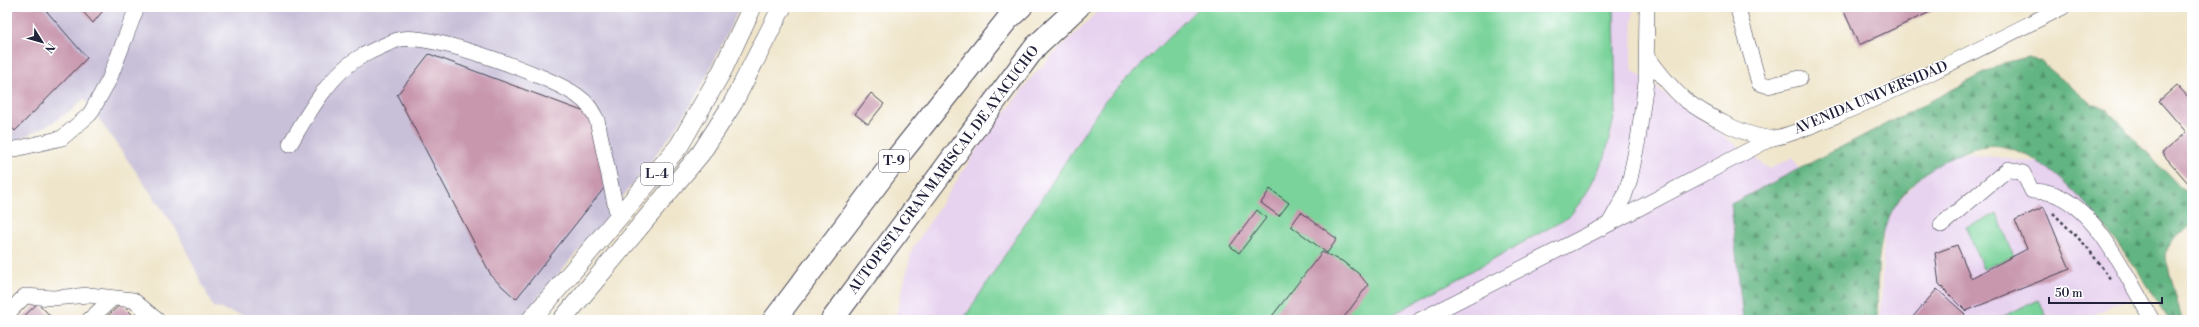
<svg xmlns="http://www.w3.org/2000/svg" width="2199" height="327" viewBox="0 0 2199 327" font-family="'Libre Bodoni',serif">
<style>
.built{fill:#e7d2ef}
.industrial{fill:#c8bfd8}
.green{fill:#79d39a;stroke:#4e7a6a}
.forest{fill:url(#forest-firs);stroke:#426c5e}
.building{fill:#c896ad}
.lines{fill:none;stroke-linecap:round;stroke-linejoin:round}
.minor-casing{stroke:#413f50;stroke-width:16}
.major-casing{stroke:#413f50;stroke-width:20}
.highway-casing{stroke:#413f50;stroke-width:24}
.path{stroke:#413f50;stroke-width:2.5;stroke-dasharray:3 3;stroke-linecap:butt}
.minor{stroke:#fff;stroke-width:15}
.major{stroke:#fff;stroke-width:19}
.highway{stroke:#fff;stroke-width:22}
.labels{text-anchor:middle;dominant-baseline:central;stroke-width:3;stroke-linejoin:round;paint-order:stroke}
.shield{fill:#fff;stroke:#646476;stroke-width:1}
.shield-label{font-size:13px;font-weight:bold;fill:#22223b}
.street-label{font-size:14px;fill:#22223b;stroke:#fff}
</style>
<defs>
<pattern id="forest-firs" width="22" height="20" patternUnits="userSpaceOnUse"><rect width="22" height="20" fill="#62b582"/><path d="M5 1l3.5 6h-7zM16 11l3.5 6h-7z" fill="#50936c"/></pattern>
</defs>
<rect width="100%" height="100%" fill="#fff"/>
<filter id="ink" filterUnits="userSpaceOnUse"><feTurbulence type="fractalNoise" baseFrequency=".025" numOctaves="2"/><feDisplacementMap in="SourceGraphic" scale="8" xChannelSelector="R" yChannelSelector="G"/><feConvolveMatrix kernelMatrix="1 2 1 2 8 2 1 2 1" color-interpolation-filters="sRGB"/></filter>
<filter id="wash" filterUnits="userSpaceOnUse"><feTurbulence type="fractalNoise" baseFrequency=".012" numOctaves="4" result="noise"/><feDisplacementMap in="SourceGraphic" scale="16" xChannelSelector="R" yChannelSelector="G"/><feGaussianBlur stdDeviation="0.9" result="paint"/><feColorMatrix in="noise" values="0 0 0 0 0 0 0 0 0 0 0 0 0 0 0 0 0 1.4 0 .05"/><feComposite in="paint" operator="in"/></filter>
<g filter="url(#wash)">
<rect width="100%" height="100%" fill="#efe5ca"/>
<path class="built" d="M 1102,7 L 1633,7 L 1632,70 L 1770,169 L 1793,157 L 1872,320 L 895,320 L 912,249 L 976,151 L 1036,72 Z
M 1950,152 L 2063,165 L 2145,291 L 2083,320 L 1880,320 L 1885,215 L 1916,182 Z"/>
<path class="industrial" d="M 7,7 L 740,7 L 699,92 L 675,130 L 603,222 L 519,320 L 259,320 L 213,307 L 176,229 L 84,98 L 72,110 L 52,123 L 7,145 Z"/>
<path class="green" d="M 1199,7 L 1614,7 L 1616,109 L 1605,157 L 1585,196 L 1569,217 L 1383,320 L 963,320 L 1104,102 Z
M 1997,214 L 2014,256 L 1983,269 L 1966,227 Z
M 2039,300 L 2048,320 L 1996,320 L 1996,319 Z"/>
<path class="forest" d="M 2028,57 L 2040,61 L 2089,102 L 2108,111 L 2180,187 L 2192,197 L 2192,225 C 2178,235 2166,240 2166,259 L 2182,320 L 2169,320 C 2136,267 2066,156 2000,146 C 1980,143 1961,153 1943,161 C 1932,167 1924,174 1914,183 C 1873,220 1878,269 1877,320 L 1743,320 L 1731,204 L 2004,63 Z"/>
<g id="blocks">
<path class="building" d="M 7,7 L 43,7 L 87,58 L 15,131 L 7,122 Z
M 79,7 L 106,7 L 93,23 Z
M 1842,7 L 1941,7 L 1859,45 Z
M 429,54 L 590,114 L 605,187 L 516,299 L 492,277 L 397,95 Z
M 2177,85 L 2192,101 L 2192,181 L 2189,184 L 2162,153 L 2186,132 L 2159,101 Z
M 871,93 L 884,104 L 868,124 L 855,114 Z
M 1270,189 L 1289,203 L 1279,216 L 1261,203 Z
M 2044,207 L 2070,269 L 1966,311 L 1939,284 L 1935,253 L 1957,245 L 1971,278 L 2027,249 L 2015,220 Z
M 1257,210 L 1266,218 L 1239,253 L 1230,246 Z
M 1301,212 L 1337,239 L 1327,253 L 1291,226 Z
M 1322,252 L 1342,261 L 1359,274 L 1368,285 L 1342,320 L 1269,320 Z
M 1937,289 L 1965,314 L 1960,320 L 1910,320 Z
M 38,303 L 54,320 L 20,320 Z
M 122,303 L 137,320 L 103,320 Z"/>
</g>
</g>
<g filter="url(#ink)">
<use href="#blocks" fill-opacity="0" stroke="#413f50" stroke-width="1"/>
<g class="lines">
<g class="minor-casing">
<path id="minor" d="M 1742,7 L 1739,13 L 1759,83 L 1768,86 L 1800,78
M 1647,56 C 1658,71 1670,87 1684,99 C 1704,114 1747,138 1772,138 C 1785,138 1826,120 1840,114 C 1916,82 1989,44 2063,7
M 290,144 C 307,115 331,72 362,56 C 374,50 389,42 401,39 C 431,33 554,77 579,97 C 588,103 592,111 597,120 L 618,218
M 7,151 L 62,138 L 90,114 L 109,80 L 137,7
M 1609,224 L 1624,197 L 1630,179 L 1638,140 L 1646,82 L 1647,7
M 1941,225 L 2008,169 L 2023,173 L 2032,191 C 2039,192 2047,191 2054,194 C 2099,211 2128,280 2152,320
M 7,314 L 25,296 L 53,298 L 89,295 L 133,300 L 157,320
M 89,320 L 113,298
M 1420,320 L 1609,224 L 1772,138"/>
</g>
<g class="major-casing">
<path id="major" d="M 531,320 L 679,146 L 722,71 L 752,7
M 562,320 L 701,153 L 733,103 L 782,7"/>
</g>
<g class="highway-casing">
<path id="highway" d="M 774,320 L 892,164 L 1007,20 L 1021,7
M 832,320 L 1036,46 L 1078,7"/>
</g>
<path class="path" d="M 2053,213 L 2087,247 L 2111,280"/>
<use href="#minor" class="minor"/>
<use href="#major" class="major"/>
<use href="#highway" class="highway"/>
</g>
</g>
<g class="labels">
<g class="shield">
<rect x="879" y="150" width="30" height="22" rx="3"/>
<rect x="641" y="163" width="32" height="22" rx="3"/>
</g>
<g class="shield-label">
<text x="894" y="161">T-9</text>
<text x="657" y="174">L-4</text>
</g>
<g class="street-label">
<text transform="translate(1871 98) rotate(-23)">AVENIDA UNIVERSIDAD</text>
<text transform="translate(944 170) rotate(-53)">AUTOPISTA GRAN MARISCAL DE AYACUCHO</text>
</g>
</g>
<rect width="2199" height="327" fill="none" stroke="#fff" stroke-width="24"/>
<g transform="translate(42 42) rotate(127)" stroke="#ffffff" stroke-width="3" paint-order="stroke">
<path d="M0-3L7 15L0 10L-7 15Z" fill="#22223b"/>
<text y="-6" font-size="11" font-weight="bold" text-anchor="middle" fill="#22223b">N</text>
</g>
<path d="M2049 297v6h113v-6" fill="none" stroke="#22223b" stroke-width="2"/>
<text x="2055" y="297" font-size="12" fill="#22223b" stroke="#ffffff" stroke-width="3" paint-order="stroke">50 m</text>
</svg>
